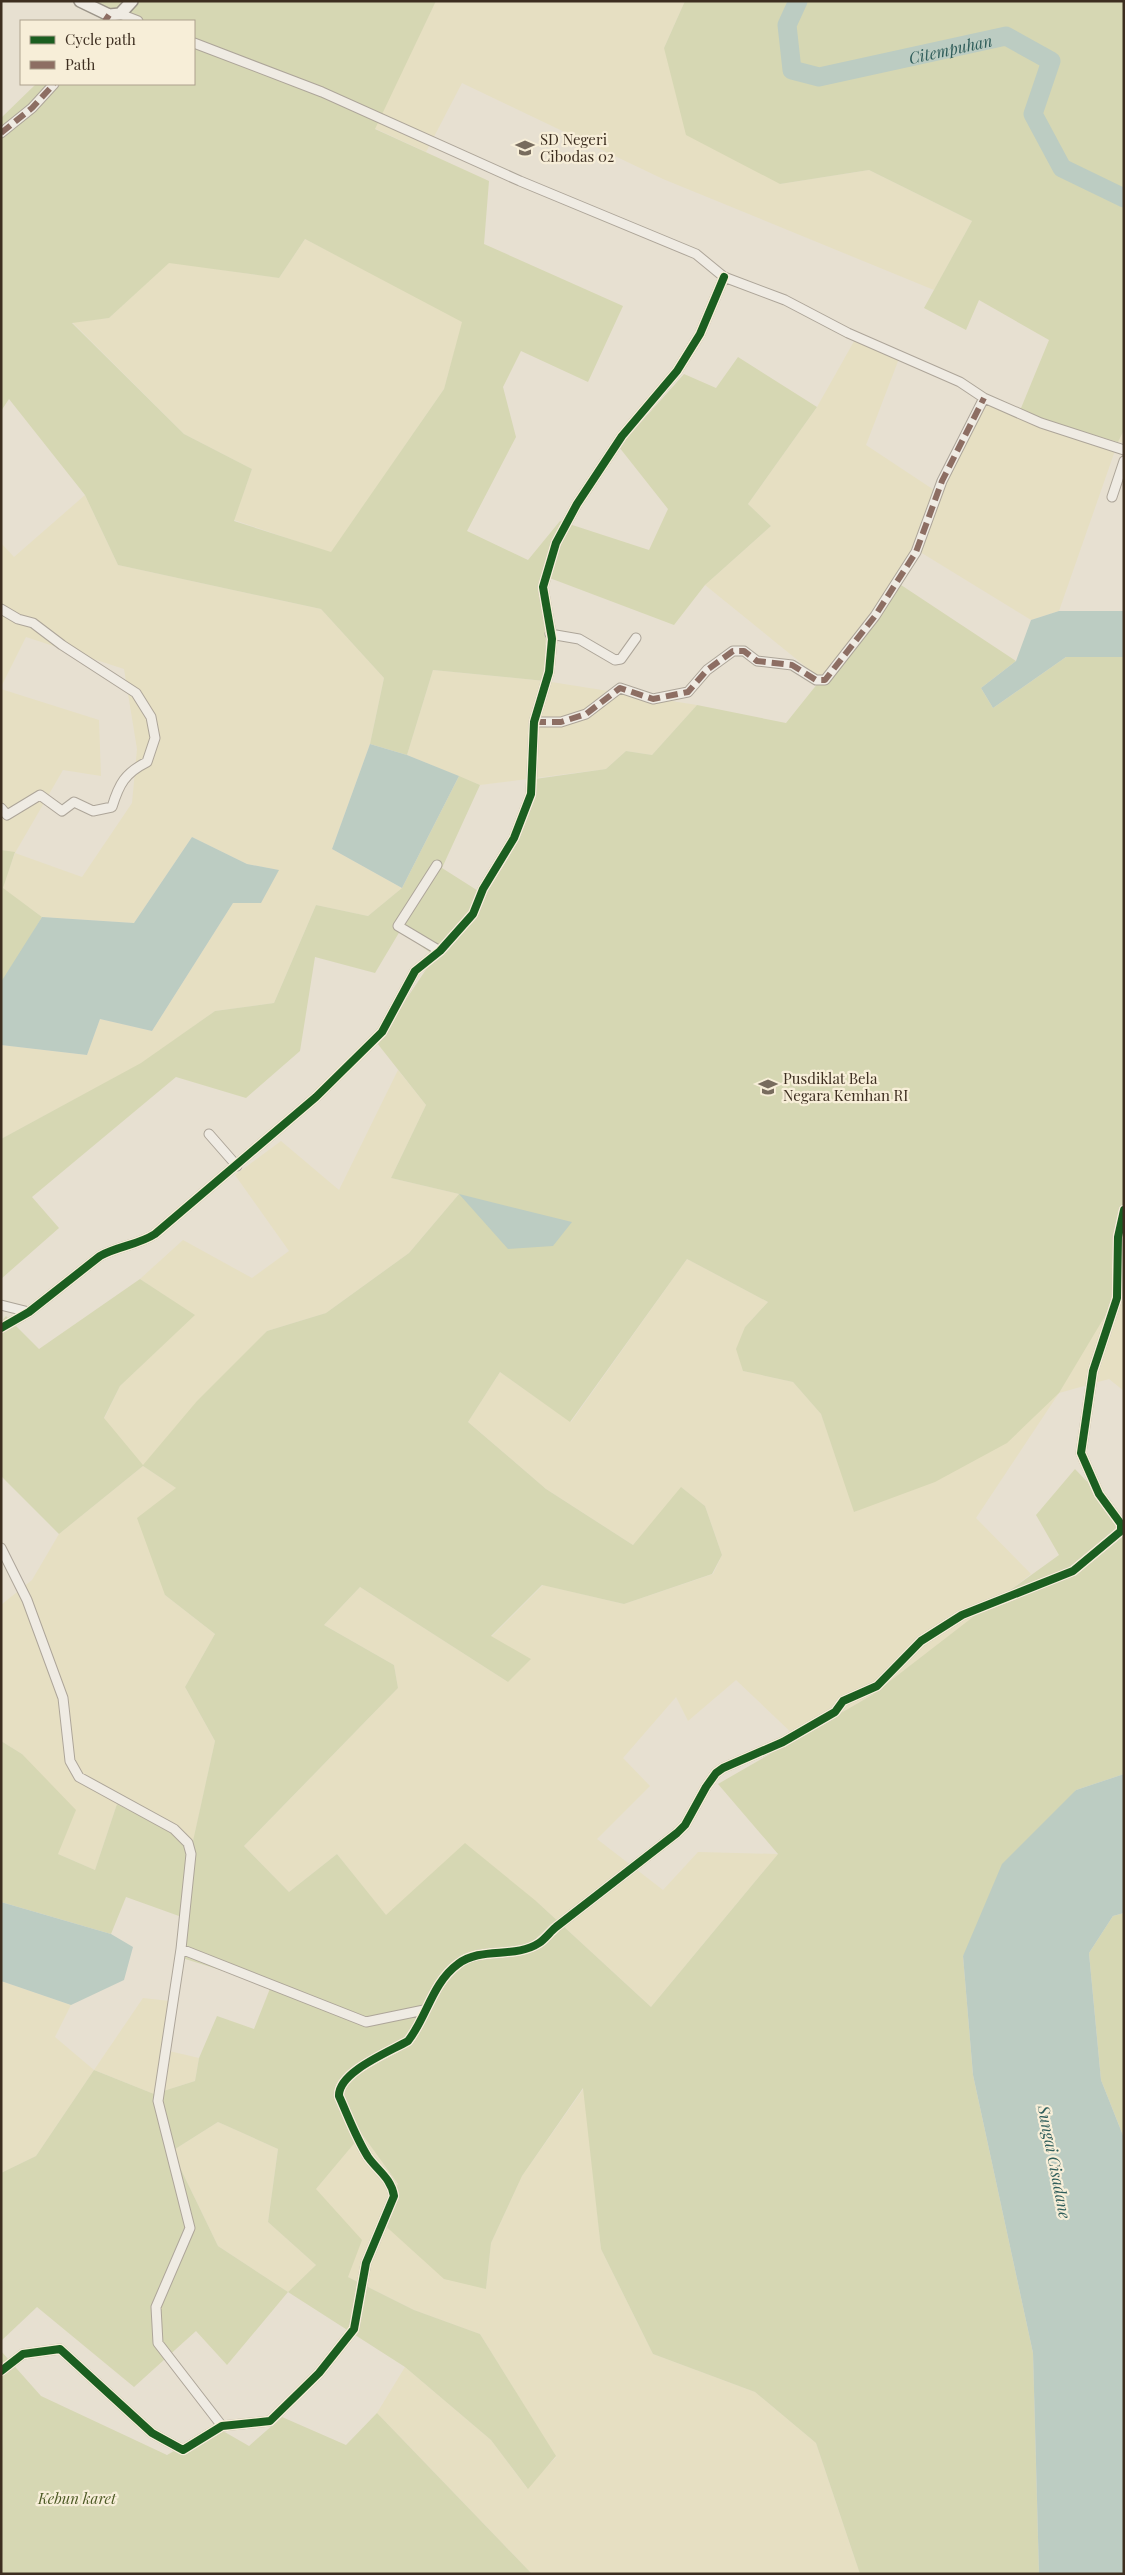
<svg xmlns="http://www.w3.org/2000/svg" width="1125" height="2575" viewBox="0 0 1125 2575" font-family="'Playfair Display',serif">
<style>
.farmland{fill:#e6dfc2}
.green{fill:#d6d7b3;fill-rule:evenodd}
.water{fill:#bcccc2}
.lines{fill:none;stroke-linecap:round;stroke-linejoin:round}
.river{stroke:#bcccc2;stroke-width:19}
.minor-casing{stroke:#ada599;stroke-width:11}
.secondary-casing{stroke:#9c958a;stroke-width:14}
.minor{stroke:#efebe3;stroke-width:9}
.secondary{stroke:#efebe3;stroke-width:11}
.quiet{stroke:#8d6e63;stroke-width:6;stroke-dasharray:12 6;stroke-linecap:butt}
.cycleway-casing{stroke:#f7eed8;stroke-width:11}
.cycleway{stroke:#1b5e20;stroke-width:8}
.labels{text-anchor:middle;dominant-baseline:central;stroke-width:4.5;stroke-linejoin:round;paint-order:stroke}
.poi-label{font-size:15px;fill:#3d2e20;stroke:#f7eed8;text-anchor:start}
.park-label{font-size:15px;font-style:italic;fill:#4d5a26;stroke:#f7eed8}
.water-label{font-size:16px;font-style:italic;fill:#2f5d5a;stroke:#f7eed8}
</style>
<rect width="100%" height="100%" fill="#e7e0d1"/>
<path class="farmland" d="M 436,1 L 685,1 L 664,48 L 780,184 L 869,170 L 972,221 L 934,290 L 663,179 L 462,83 L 426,152 L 374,128 Z
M 305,239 L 463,321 L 444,389 L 331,553 L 234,520 L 252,469 L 184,434 L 72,322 L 109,318 L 169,262 L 279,278 Z
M 857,336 L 900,356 L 866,445 L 934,490 L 982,398 L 1118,442 L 1124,430 L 1124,443 L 1118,442 L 1059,611 L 1031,620 L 912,547 L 898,583 L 821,679 L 705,585 L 771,526 L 748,504 L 817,407 Z
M 85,495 L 118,565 L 321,609 L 384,678 L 370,744 L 332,849 L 402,888 L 368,916 L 316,905 L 274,1003 L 215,1011 L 142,1063 L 1,1139 L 1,1045 L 87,1055 L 100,1019 L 152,1031 L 233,903 L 278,870 L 247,864 L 192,837 L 134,923 L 42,917 L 2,888 L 15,853 L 1,850 L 1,689 L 99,720 L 101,776 L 63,770 L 15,853 L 82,877 L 132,803 L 137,749 L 124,669 L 26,637 L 1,687 L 1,543 L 14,557 Z
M 433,670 L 545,681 L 697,705 L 652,755 L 626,751 L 606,769 L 480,785 L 407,755 Z
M 398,1070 L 426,1105 L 391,1178 L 459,1194 L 409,1253 L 326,1313 L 267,1331 L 143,1466 L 176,1488 L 165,1595 L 215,1634 L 185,1687 L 215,1741 L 193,1842 L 117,1804 L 95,1870 L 58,1854 L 22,1754 L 1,1741 L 1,1605 L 32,1580 L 59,1534 L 143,1466 L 104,1419 L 120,1386 L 194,1315 L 140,1279 L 183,1240 L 252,1278 L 289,1251 L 235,1175 L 281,1141 L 339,1190 Z
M 687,1259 L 768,1302 L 745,1327 L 743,1371 L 793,1382 L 821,1414 L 855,1512 L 1108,1311 L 1124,1293 L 1124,1391 L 1109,1379 L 1059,1393 L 976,1518 L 1031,1574 L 872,1695 L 797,1738 L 736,1680 L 688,1721 L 676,1697 L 623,1758 L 650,1786 L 597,1839 L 663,1890 L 698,1852 L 778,1854 L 651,2007 L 536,1901 L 386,1916 L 337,1854 L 289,1892 L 244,1846 L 398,1688 L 394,1665 L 324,1625 L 360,1587 L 508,1682 L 491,1637 L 543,1585 L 624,1604 L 713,1574 L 722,1555 L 705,1506 L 682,1488 L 633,1545 L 546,1489 L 468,1422 L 500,1372 L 571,1422 Z
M 1,1981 L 71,2005 L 55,2037 L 94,2070 L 143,1998 L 170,2001 L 169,2051 L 199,2058 L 195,2081 L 154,2094 L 94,2070 L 36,2156 L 1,2173 Z
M 584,2088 L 601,2249 L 653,2354 L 755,2392 L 816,2443 L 860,2574 L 532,2574 L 377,2413 L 405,2367 L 491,2440 L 527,2488 L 556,2457 L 480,2334 L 414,2310 L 348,2277 L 316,2189 L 362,2133 L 398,2184 L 486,2289 L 491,2243 L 522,2176 Z
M 218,2122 L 278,2149 L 268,2222 L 316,2265 L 288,2292 L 218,2246 L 172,2151 Z"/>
<path class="green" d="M 91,1 L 436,1 L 375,129 L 489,181 L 484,244 L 623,306 L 588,382 L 521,351 L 503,387 L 516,437 L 467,531 L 528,560 L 560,521 L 649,550 L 668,509 L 619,447 L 684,374 L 716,388 L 738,357 L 817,407 L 748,504 L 771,526 L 705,585 L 674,625 L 547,577 L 545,681 L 433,670 L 407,755 L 370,744 L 384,678 L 321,609 L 118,565 L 85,495 L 9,399 L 1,411 L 1,118 L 36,84 L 194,84 L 194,21 L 98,21 L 111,9 ZM 305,239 L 462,322 L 444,389 L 331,552 L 234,521 L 252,469 L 184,434 L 72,323 L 109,318 L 169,263 L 279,278 Z
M 685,1 L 1124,1 L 1124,430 L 1118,442 L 1019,413 L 1049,340 L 979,300 L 966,330 L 924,308 L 972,221 L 869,170 L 780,184 L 686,135 L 664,48 Z
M 898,583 L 1016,661 L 981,688 L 993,708 L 1066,657 L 1124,657 L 1124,1293 L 1108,1311 L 1059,1393 L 1007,1443 L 935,1482 L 854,1512 L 821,1414 L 793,1382 L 743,1371 L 736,1349 L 745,1327 L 768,1302 L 687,1259 L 570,1422 L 500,1372 L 468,1422 L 546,1489 L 633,1545 L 681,1487 L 705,1506 L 722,1555 L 712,1574 L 624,1604 L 542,1585 L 491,1636 L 531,1659 L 508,1682 L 360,1587 L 324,1625 L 394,1665 L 398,1688 L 244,1846 L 289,1892 L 337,1854 L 386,1915 L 465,1843 L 536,1901 L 651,2007 L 778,1854 L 718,1784 L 872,1695 L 973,1617 L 1059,1555 L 1036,1515 L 1075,1469 L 1124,1520 L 1124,1774 L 1076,1790 L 963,1956 L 973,2075 L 1033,2353 L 1039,2574 L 860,2574 L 816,2443 L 755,2392 L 653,2354 L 601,2249 L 583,2088 L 522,2176 L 491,2243 L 486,2289 L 444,2279 L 380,2221 L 398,2184 L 362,2134 L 316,2189 L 362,2240 L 348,2277 L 414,2310 L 480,2334 L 556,2456 L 528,2489 L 491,2440 L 405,2367 L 288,2292 L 227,2365 L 196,2331 L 134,2387 L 37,2307 L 1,2341 L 1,2173 L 36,2156 L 94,2070 L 154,2094 L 195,2081 L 199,2058 L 217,2016 L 254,2029 L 271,1986 L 179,1957 L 179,1916 L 126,1897 L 111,1934 L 1,1902 L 1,1741 L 22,1754 L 76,1810 L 58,1854 L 95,1870 L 117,1804 L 193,1841 L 215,1741 L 185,1687 L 215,1634 L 165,1595 L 137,1518 L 176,1488 L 143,1466 L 59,1534 L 1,1476 L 1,1322 L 6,1316 L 39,1349 L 140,1279 L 195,1315 L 120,1386 L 104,1418 L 143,1465 L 197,1401 L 267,1331 L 326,1313 L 409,1253 L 459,1194 L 391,1178 L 426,1105 L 377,1043 L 435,956 L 400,931 L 375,973 L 315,957 L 300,1051 L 246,1098 L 176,1077 L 32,1197 L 59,1228 L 1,1279 L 1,1139 L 141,1063 L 215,1011 L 274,1003 L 316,905 L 368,916 L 402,888 L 459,776 L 480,785 L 442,868 L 483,894 L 535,779 L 606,769 L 626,751 L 652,755 L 697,705 L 786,723 ZM 218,2122 L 278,2149 L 268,2222 L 316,2265 L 288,2292 L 218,2246 L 172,2151 Z
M 1,850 L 15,852 L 3,888 L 42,917 L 1,986 Z
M 1124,1913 L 1124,2138 L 1101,2080 L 1089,1953 L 1113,1916 Z
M 1,2351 L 41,2396 L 167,2455 L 216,2427 L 249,2446 L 282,2417 L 346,2445 L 377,2413 L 532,2574 L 1,2574 Z"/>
<path class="water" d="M 1059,611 L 1124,611 L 1124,657 L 1066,657 L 993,708 L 981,688 L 1016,661 L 1031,620 Z
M 370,744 L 407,755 L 459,776 L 402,888 L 332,849 Z
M 192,837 L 247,864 L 279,870 L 261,903 L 233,903 L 152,1031 L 100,1019 L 87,1055 L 1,1045 L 1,982 L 42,917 L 134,923 Z
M 459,1194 L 572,1222 L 553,1246 L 508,1249 Z
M 1124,1774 L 1124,1913 L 1113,1916 L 1089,1953 L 1101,2080 L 1124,2138 L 1124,2574 L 1039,2574 L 1033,2353 L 973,2075 L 963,1956 L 1002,1864 L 1076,1790 Z
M 1,1902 L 111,1934 L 133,1947 L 124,1980 L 71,2005 L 1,1981 Z"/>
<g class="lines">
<path class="river" id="s1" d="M 798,1 L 787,25 L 792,70 L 819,77 L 1006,36 L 1051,61 L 1033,114 L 1062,168 L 1124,198"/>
<g class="minor-casing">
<path id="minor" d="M 120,14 L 138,21
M 194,43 L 322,92 L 520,181 L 696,254 L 724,277 L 785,300 L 848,333 L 960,382 L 984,398 L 1041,423 L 1124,450
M 1,133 L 32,108 L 54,84
M 1112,497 L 1124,461
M 1,609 L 18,619 L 33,623 L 62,645 L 136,693 L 151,717 L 155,738 L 147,762 C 125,773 119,784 112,807 L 93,811 L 74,802 L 62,811 L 40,795 L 7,815 L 1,808
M 550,634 L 579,639 L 615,660 L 621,659 L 636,638
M 534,722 L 561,722 L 586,714 L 620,688 L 653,699 L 688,692 L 707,670 L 733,651 L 744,651 L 757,661 L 792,665 L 816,680 L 825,680 L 875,616 L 916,552 L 942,481 L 984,398
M 437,865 L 398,926 L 440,951
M 209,1134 L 237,1166
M 1,1305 L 29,1312
M 1,1328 L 29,1312 L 100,1256 C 118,1246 138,1245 155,1234 L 316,1097 L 382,1032 L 415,971 L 440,951 L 473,914 L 483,889 L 514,838 L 531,794 L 534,722 L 549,672 L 552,639 L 543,587 L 556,543 L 577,504 L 622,436 L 677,371 L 700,334 L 724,277
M 1,1548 L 27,1600 L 63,1698 L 70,1761 L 79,1777 L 174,1829 L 188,1843 L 191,1854 L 181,1949 L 158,2101 L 190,2228 L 156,2307 L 158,2343 L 222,2426
M 181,1949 L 366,2022 L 424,2010
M 1,2371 L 23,2354 L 60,2349 L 152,2433 L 183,2450 L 222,2426 L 270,2421 L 319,2373 L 354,2329 L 366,2263 L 394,2196 C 391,2178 378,2171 368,2157 C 356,2138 348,2116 339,2096 C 338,2072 389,2052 408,2041 C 427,2017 432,1983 458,1964 C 481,1946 515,1959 539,1943 C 545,1939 550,1932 556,1927 L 677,1833 L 685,1825 L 706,1787 L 716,1773 L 723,1768 L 783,1742 L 835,1712 L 843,1701 L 877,1686 L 921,1641 L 962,1615 L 1073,1571 L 1121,1531 L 1121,1524 L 1099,1494 L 1081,1453 L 1093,1371 L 1117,1298 L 1118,1237 L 1124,1210"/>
</g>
<g class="secondary-casing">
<path id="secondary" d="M 80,1 L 109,15 L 120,14 L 132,1"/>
</g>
<use href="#minor" class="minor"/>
<use href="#secondary" class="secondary"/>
<path class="quiet" d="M 105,21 L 109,15
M 1,133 L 32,108 L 54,84
M 534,722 L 561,722 L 586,714 L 620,688 L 653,699 L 688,692 L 707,670 L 733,651 L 744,651 L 757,661 L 792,665 L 816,680 L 825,680 L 875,616 L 916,552 L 942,481 L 984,398"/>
<g class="cycleway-casing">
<path id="cycleway" d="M 1,1328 L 29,1312 L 100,1256 C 118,1246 138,1245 155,1234 L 316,1097 L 382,1032 L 415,971 L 440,951 L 473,914 L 483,889 L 514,838 L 531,794 L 534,722 L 549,672 L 552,639 L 543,587 L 556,543 L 577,504 L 622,436 L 677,371 L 700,334 L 724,277
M 1,2371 L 23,2354 L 60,2349 L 152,2433 L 183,2450 L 222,2426 L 270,2421 L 319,2373 L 354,2329 L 366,2263 L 394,2196 C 391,2178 378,2171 368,2157 C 356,2138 348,2116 339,2096 C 338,2072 389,2052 408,2041 C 427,2017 432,1983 458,1964 C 481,1946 515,1959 539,1943 C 545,1939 550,1932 556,1927 L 677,1833 L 685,1825 L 706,1787 L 716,1773 L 723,1768 L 783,1742 L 835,1712 L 843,1701 L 877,1686 L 921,1641 L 962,1615 L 1073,1571 L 1121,1531 L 1121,1524 L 1099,1494 L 1081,1453 L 1093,1371 L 1117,1298 L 1118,1237 L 1124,1210"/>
</g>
<use href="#cycleway" class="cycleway"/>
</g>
<defs>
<g id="school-bare" transform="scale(1.5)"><path d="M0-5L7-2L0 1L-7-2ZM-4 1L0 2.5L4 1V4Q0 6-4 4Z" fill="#786c5e" stroke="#f7eed8" stroke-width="2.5" paint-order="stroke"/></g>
</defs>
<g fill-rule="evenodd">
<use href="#school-bare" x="525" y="148"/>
<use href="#school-bare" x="768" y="1087"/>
</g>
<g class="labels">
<g class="poi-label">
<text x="540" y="139">SD Negeri<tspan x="540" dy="17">Cibodas 02</tspan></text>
<text x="783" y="1078">Pusdiklat Bela<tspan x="783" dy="17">Negara Kemhan RI</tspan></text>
</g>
<g class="park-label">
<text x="77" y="2498">Kebun karet</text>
</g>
<g class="water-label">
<text stroke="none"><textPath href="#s1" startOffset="234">Citempuhan</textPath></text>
<text transform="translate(1055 2162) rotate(79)">Sungai Cisadane</text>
</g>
</g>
<rect width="1125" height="2575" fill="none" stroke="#3d2e20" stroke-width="5"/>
<rect x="20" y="20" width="175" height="65" fill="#f7eed8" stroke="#ada18e"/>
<rect x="30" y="36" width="25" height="8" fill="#1b5e20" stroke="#ada18e"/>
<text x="65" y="45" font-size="15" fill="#3d2e20">Cycle path</text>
<rect x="30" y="61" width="25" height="8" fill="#8d6e63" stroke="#ada18e"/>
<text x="65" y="70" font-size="15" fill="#3d2e20">Path</text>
</svg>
